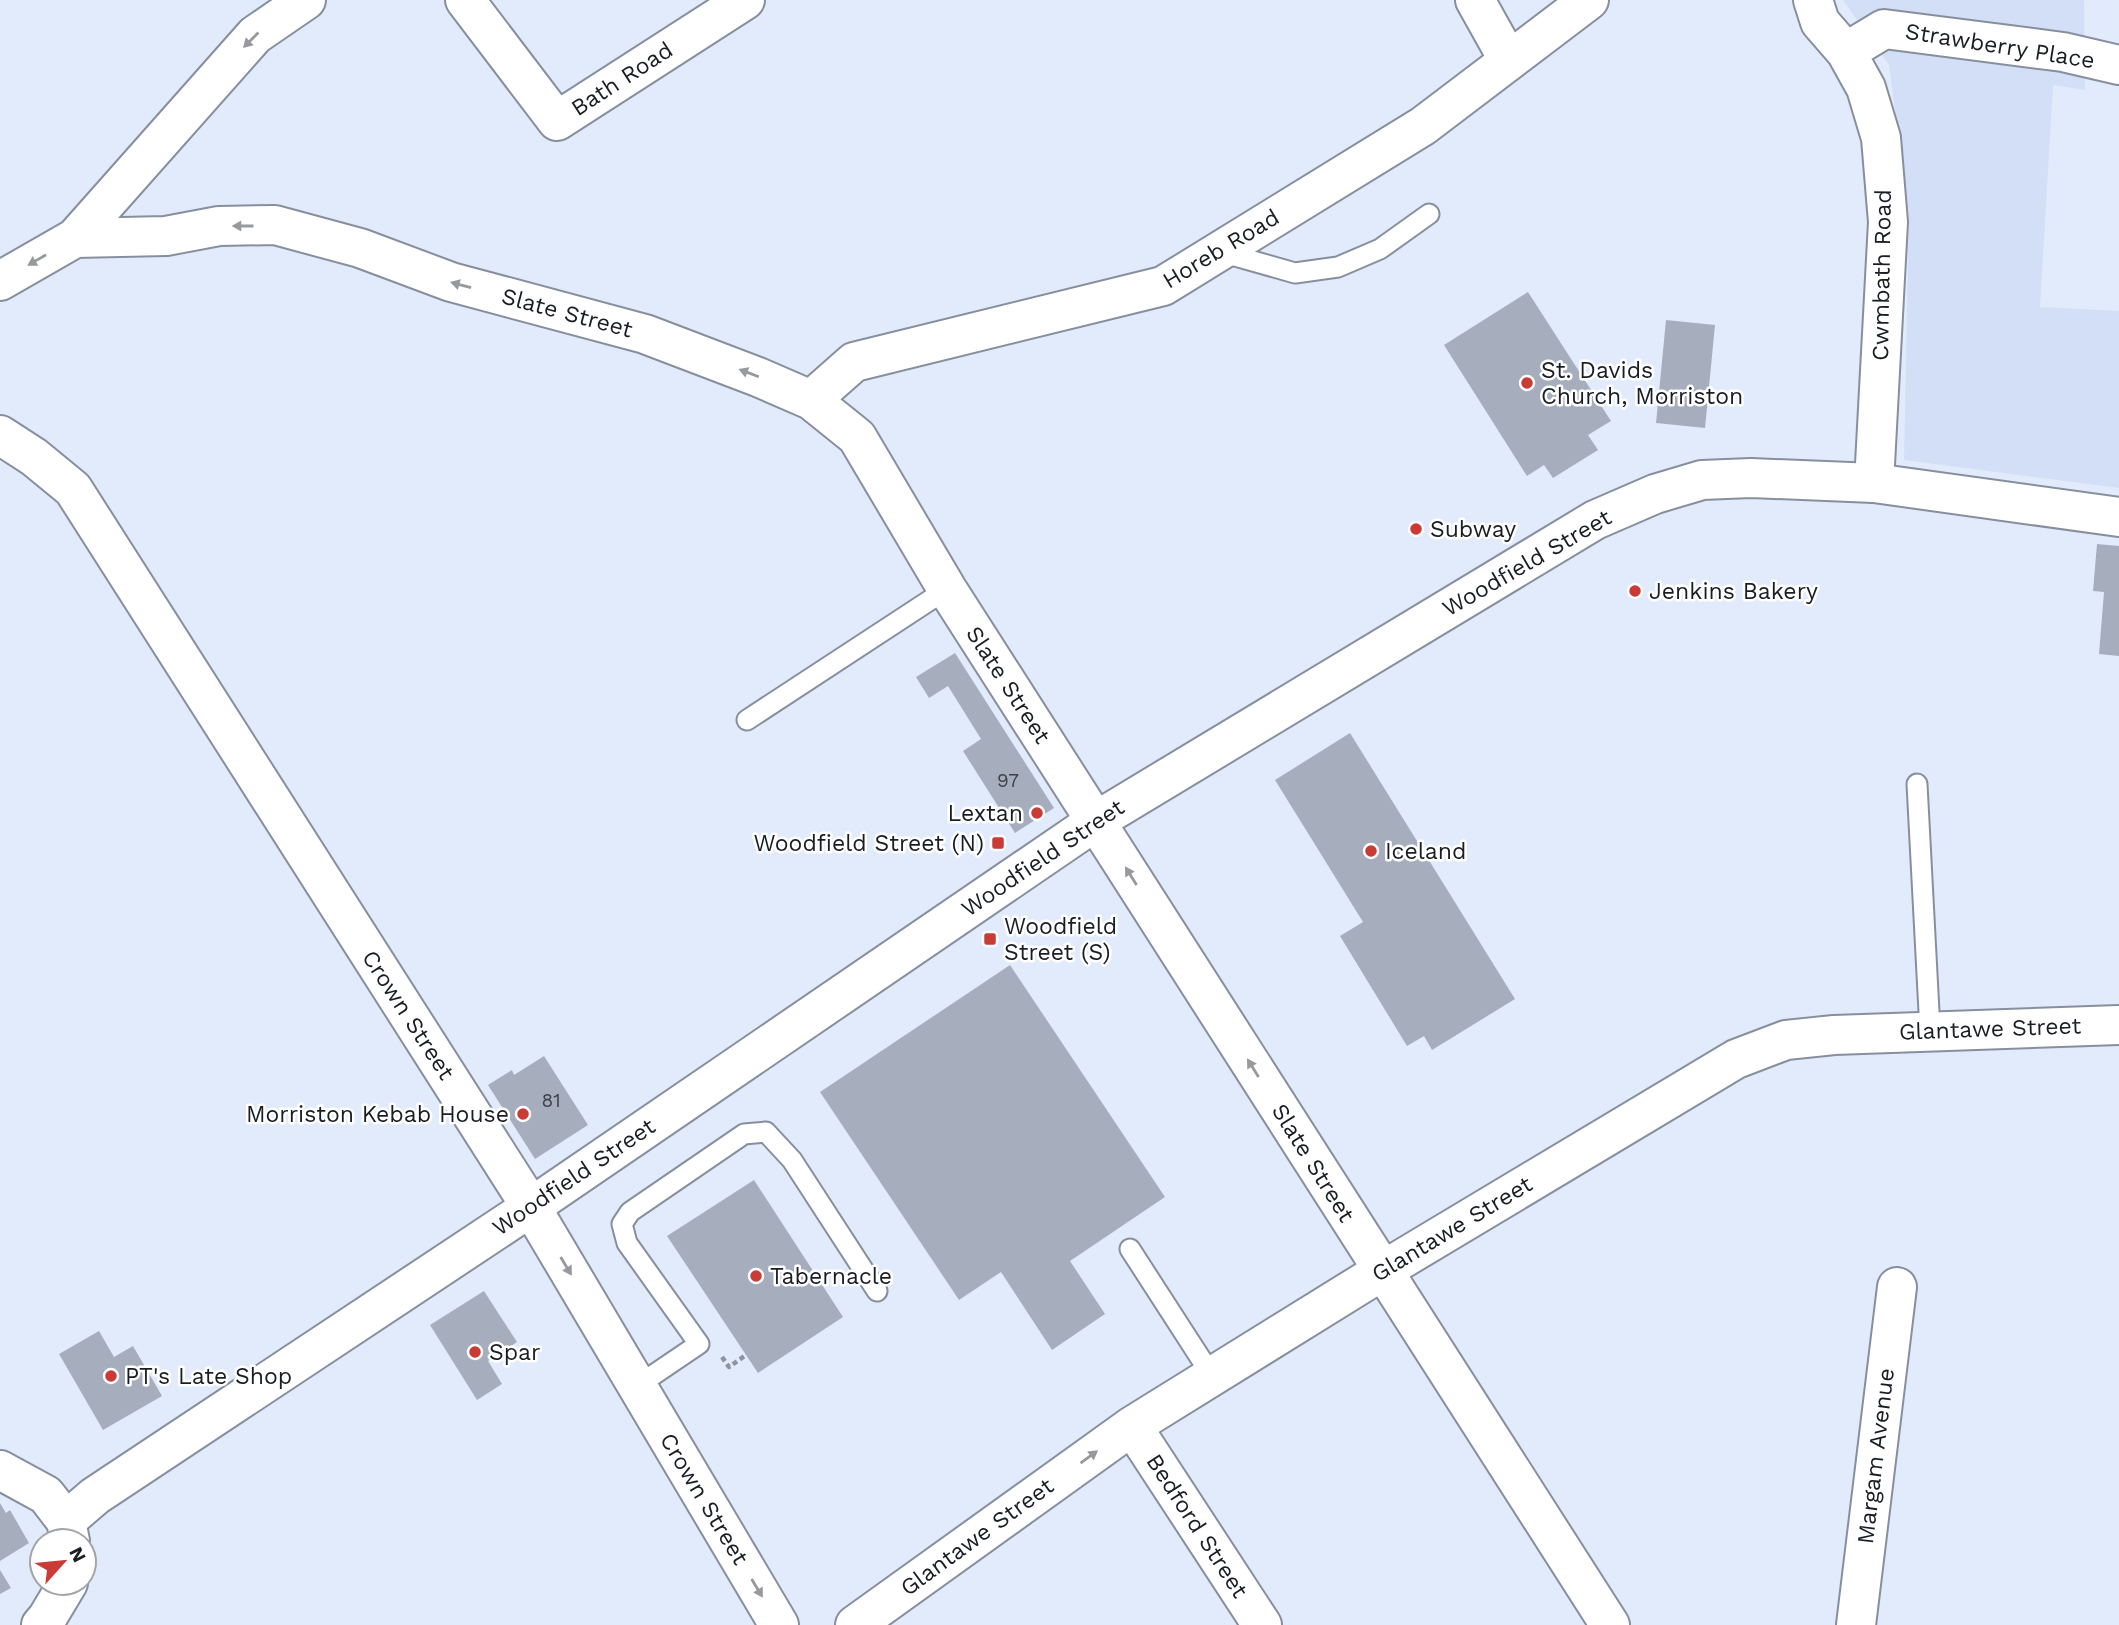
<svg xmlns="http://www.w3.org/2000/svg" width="2119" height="1625" viewBox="0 0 2119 1625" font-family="'Work Sans',sans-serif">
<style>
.built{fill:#d2dff6}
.building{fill:#a6aebe}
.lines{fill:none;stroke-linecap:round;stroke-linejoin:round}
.service-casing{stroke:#878f9e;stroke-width:23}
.minor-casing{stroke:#878f9e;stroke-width:42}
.secondary-casing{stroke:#878f9e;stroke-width:42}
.path{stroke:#8d93a0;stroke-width:4.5;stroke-dasharray:5 3.5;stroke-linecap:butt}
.service{stroke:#fff;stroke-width:19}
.minor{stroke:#fff;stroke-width:38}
.secondary{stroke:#fff;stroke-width:38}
.oneway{fill:#98999c}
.poi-dot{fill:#c93b34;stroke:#fff;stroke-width:2.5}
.labels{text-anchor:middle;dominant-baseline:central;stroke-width:5;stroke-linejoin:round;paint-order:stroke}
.number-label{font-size:19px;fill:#3d414a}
.street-label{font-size:23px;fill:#1a1d23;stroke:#fff}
.poi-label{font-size:23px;fill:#1a1d23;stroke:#fff;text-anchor:start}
</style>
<rect width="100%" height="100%" fill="#e2ebfc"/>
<path class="built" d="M 1843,0 L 2084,0 L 2085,90 L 2053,85 L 2040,307 L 2119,311 L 2119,488 L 1904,460 L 1909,213 L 1889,65 Z"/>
<path class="building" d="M 1528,292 L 1611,421 L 1588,435 L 1598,450 L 1553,478 L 1544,465 L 1527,476 L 1444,345 Z
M 1666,320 L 1715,325 L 1705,428 L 1656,423 Z
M 2097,544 L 2119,546 L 2119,656 L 2099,654 L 2104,592 L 2093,591 Z
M 955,653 L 1054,808 L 1015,833 L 963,751 L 981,739 L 948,686 L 929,698 L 916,677 Z
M 1350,733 L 1515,999 L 1432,1050 L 1424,1036 L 1407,1046 L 1340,936 L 1363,922 L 1275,780 Z
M 1010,965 L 1165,1197 L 1070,1261 L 1105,1314 L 1052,1350 L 1001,1272 L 959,1300 L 820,1092 Z
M 544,1056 L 588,1125 L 535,1159 L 488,1085 L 512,1070 L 514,1075 Z
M 754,1180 L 843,1317 L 758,1373 L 667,1236 Z
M 484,1291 L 517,1342 L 488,1361 L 502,1384 L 477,1400 L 430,1325 Z
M 99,1331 L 114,1357 L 133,1346 L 162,1396 L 103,1430 L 59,1354 Z
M 0,1503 L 6,1513 L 10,1510 L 29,1543 L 0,1561 Z
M 0,1570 L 11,1588 L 0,1594 Z"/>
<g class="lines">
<g class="service-casing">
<path id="service" d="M 1221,252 L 1295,273 L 1338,267 L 1380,249 L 1429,214
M 747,720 L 947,589
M 1917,784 L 1930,1031
M 1130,1249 L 1212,1376
M 637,1386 L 699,1344 L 627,1243 L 622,1224 L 630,1212 L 744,1134 L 766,1132 L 792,1160 L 877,1291"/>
</g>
<g class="minor-casing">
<path id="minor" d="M 465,0 L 557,121 L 745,0
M 1475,0 L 1509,61
M 1813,0 L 1820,22 L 1846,52 L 1866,88 L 1881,138 L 1888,222 L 1874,483
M 1846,52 L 1884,29 L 2063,52 L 2119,65
M 75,238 L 166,236 L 219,226 L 275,225 L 360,248 L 451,282 L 645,334 L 758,377 L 811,400 L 857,437 L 947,589 L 1610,1625
M 0,281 L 75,238 L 255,35 L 306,0
M 811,400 L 854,362 L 1163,286 L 1423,126 L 1589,0
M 0,435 L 34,457 L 73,489 L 531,1207 L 779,1625
M 1132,1426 L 1262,1625
M 855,1625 L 1132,1426 L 1382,1271 L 1736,1059 L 1786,1040 L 1834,1035 L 2119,1025
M 1856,1625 L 1897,1287"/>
</g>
<g class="secondary-casing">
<path id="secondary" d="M 0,1470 L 46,1495 L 66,1521 L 70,1541
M 66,1521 L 95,1496 L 531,1207 L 1096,821 L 1595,520 L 1655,494 L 1702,480 L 1751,478 L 1874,483 L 2119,517
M 41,1625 L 47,1618 L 68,1583"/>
</g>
<path class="path" d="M 722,1357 L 729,1367 L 746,1355"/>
<use href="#service" class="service"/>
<use href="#minor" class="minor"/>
<use href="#secondary" class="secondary"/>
</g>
<defs><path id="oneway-solid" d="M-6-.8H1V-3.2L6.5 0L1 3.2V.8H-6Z" transform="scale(1.75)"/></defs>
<g class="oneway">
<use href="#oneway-solid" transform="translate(251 40) rotate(135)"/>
<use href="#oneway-solid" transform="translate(243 226) rotate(180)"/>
<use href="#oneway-solid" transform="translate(37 260) rotate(150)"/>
<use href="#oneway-solid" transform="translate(461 285) rotate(-165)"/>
<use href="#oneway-solid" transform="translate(749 373) rotate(-159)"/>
<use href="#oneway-solid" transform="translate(1131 876) rotate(-122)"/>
<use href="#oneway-solid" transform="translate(1253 1068) rotate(-122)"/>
<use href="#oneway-solid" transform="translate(566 1266) rotate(59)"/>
<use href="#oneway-solid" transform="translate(1089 1457) rotate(-36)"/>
<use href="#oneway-solid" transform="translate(757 1588) rotate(59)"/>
</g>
<g class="poi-dot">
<circle cx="1527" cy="383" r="7"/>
<circle cx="1416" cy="529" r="7"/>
<circle cx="1635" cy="591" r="7"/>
<circle cx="1037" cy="813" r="7"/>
<rect x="991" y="836" width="14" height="14" rx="3.5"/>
<circle cx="1371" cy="851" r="7"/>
<rect x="983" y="932" width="14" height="14" rx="3.5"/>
<circle cx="523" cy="1114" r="7"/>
<circle cx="756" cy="1276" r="7"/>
<circle cx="475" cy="1352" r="7"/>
<circle cx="111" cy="1376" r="7"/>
</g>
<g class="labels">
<g class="number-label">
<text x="1008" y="780">97</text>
<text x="551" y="1100">81</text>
</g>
<g class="street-label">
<text transform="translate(2000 46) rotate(9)">Strawberry Place</text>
<text transform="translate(622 79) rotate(-33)">Bath Road</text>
<text transform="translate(1221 249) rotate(-31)">Horeb Road</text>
<text transform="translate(1882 275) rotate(-89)">Cwmbath Road</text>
<text transform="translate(567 313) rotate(15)">Slate Street</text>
<text transform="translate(1527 563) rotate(-30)">Woodfield Street</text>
<text transform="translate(1008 685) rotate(57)">Slate Street</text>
<text transform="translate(1043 858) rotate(-34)">Woodfield Street</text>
<text transform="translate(408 1015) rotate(57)">Crown Street</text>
<text transform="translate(1990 1029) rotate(-2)">Glantawe Street</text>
<text transform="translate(1313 1163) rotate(58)">Slate Street</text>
<text transform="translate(574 1177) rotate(-34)">Woodfield Street</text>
<text transform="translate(1452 1229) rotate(-31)">Glantawe Street</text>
<text transform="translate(1876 1456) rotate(-83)">Margam Avenue</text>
<text transform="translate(704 1499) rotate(59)">Crown Street</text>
<text transform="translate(1197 1526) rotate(57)">Bedford Street</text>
<text transform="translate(977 1537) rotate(-36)">Glantawe Street</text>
</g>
<g class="poi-label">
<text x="1541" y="370">St. Davids<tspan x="1541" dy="26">Church, Morriston</tspan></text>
<text x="1430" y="529">Subway</text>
<text x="1649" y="591">Jenkins Bakery</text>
<text x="1023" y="813" text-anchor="end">Lextan</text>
<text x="984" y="843" text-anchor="end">Woodfield Street (N)</text>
<text x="1385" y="851">Iceland</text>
<text x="1004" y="926">Woodfield<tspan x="1004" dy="26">Street (S)</tspan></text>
<text x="509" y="1114" text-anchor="end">Morriston Kebab House</text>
<text x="770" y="1276">Tabernacle</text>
<text x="489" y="1352">Spar</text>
<text x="125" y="1376">PT's Late Shop</text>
</g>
</g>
<g transform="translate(63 1562) rotate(63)"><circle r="33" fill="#ffffff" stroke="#a3a5a7" stroke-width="2"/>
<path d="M0-5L12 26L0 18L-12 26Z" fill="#c93b34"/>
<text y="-10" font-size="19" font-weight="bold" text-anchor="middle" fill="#1a1d23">N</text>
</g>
</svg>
